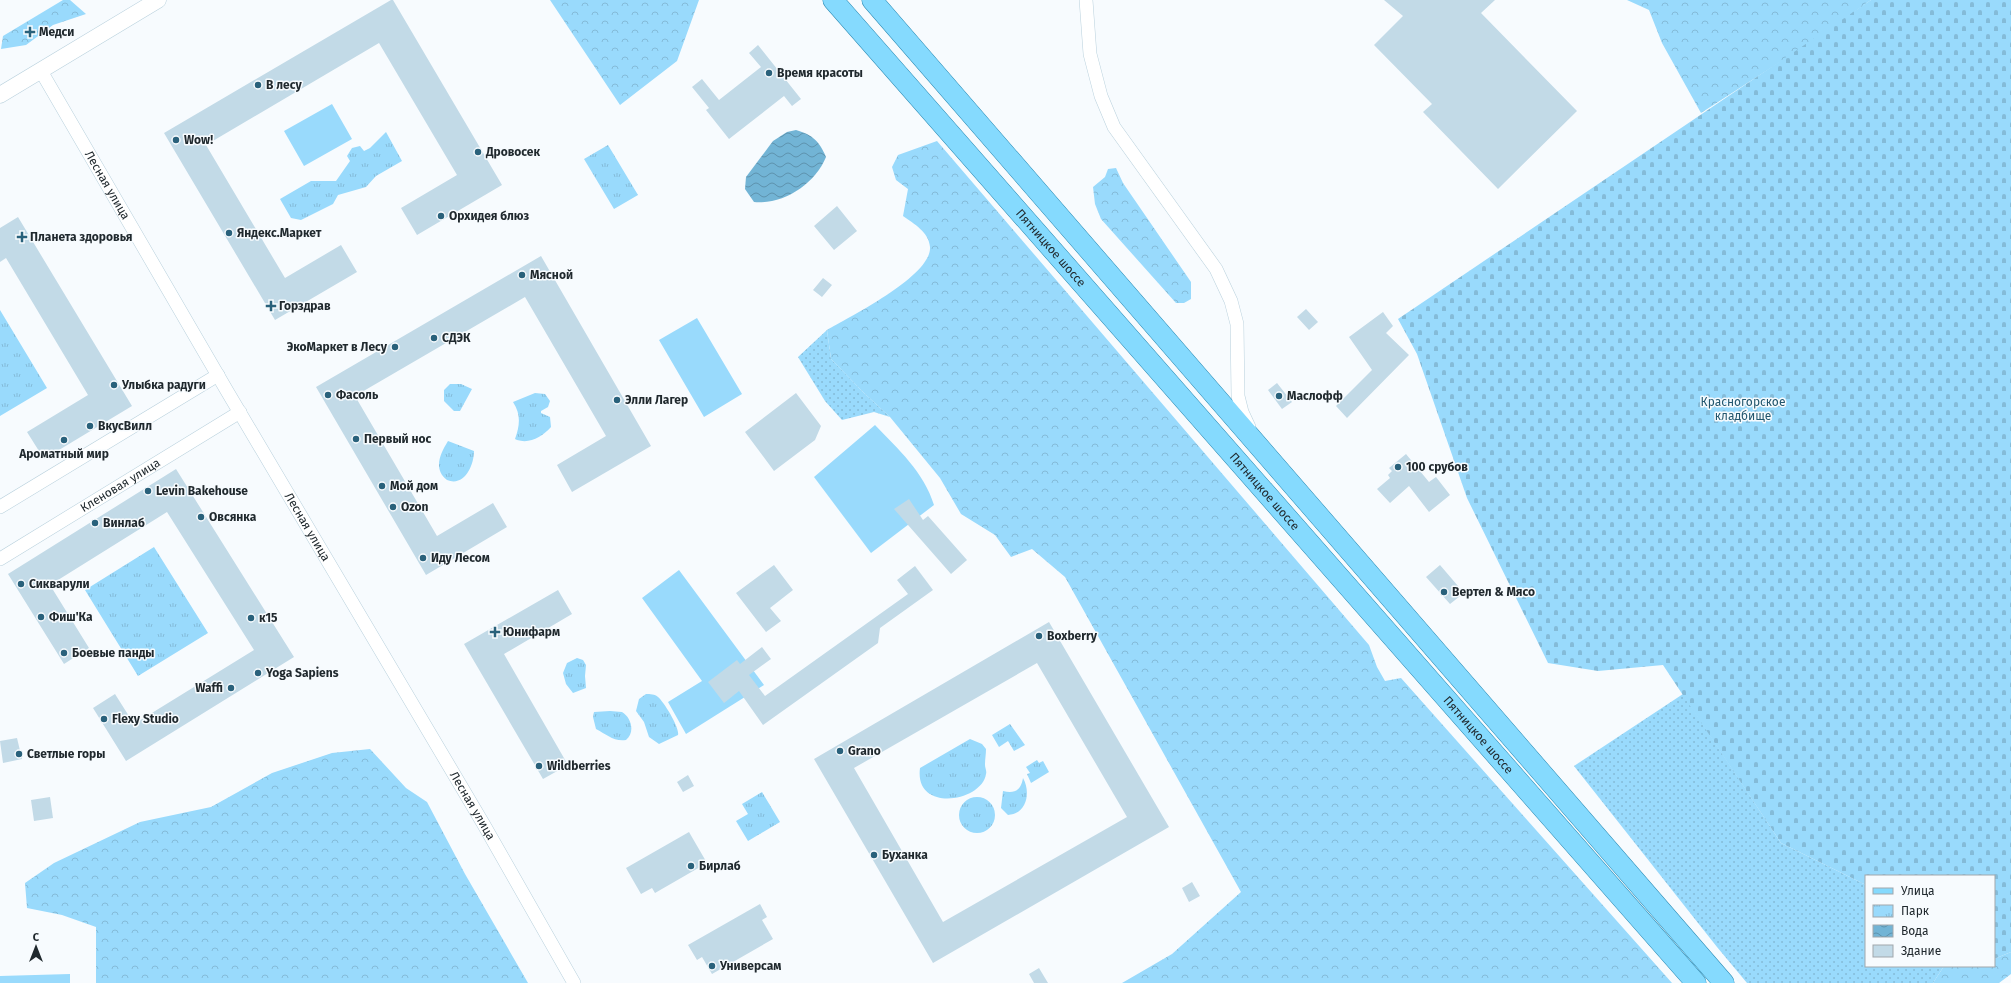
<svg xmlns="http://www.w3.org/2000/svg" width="2011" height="983" viewBox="0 0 2011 983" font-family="'Fira Sans',sans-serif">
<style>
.grass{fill:url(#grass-dots)}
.forest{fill:url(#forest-crowns)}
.cemetery{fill:url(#cemetery-stones)}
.park{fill:url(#park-tufts)}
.garden{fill:#99dafc}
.water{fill:url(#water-waves)}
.building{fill:#c2dae7;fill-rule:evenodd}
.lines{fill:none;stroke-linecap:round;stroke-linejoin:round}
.minor-casing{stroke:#b9d1dd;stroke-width:14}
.tertiary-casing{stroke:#b9d1dd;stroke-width:17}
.primary-casing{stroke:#2d8cb5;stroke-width:21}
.minor{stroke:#fff;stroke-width:13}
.tertiary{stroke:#fff;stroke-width:16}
.primary{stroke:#85dafe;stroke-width:20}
.poi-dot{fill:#29617b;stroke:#f7fbfe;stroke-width:1.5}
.labels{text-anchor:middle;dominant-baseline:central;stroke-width:3;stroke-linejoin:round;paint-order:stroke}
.poi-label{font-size:12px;font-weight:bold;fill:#20292e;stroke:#f7fbfe;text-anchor:start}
.street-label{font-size:12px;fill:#20292e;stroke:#f7fbfe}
.park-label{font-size:12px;fill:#23576f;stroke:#f7fbfe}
</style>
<defs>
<pattern id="grass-dots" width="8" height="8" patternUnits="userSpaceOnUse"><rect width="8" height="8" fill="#99dafc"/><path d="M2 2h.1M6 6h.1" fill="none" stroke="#84bbd8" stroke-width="1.8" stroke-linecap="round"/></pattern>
<pattern id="forest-crowns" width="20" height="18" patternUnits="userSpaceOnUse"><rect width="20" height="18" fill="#99dafc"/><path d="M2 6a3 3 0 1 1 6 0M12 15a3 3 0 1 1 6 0" fill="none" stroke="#84bbd8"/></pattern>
<pattern id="cemetery-stones" width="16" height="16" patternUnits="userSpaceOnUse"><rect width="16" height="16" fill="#99dafc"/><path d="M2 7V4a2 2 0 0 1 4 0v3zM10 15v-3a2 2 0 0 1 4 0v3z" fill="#84bbd8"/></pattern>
<pattern id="park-tufts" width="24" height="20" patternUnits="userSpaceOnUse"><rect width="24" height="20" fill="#99dafc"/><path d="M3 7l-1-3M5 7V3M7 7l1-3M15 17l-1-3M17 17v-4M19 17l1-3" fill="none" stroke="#84bbd8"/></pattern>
<pattern id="water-waves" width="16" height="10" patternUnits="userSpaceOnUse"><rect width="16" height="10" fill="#72b4d5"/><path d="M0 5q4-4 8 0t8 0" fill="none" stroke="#5d92ad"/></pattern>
</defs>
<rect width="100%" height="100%" fill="#f7fbfe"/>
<path class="grass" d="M 827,330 L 831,359 L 864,393 L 890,417 L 874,412 L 842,420 L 825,401 L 798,357 Z
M 1683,694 L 1781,843 L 1866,885 L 1866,966 L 1944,966 L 1933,983 L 1747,983 L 1717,947 L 1574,766 Z"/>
<path class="forest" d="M 63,0 L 70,0 L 86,14 L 53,25 L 26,45 L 1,49 L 3,36 Z
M 550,0 L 699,0 L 677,61 L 620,105 Z
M 1627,0 L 1871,0 L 1819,37 L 1701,113 L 1662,43 L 1649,10 Z
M 937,141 L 1369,645 L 1377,667 L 1385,681 L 1401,678 L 1672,983 L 1122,983 L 1172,954 L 1241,892 L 1065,577 L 1032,549 L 1011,557 L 995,535 L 961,514 L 940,478 L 890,417 L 864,393 L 831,359 L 827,330 C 849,317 932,276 930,247 C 929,232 914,224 903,216 L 908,189 L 896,180 L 892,167 L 898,155 Z
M 1116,168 L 1123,183 L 1191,282 L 1191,299 L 1184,303 L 1176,303 L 1101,219 L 1095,204 L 1093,187 L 1105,177 L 1108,169 Z
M 370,749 L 406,788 L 427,802 L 465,874 L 528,983 L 96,983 L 96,927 L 62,915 L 27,908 L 25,883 L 54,863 L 140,822 L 211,807 L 272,773 L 332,753 Z
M 2011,952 L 2011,974 L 1999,983 L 1933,983 L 1944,966 L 1994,966 L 1994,959 Z"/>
<path class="cemetery" d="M 1871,0 L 2011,0 L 2011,952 L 1994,959 L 1994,876 L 1866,876 L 1866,885 L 1781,843 L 1663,665 L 1598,671 L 1548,663 L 1467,498 L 1417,354 L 1398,319 Z"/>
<path class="park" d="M 386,132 L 402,161 L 376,176 L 366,187 L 338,195 L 333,204 L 301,220 L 291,218 L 280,199 L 311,181 L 336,181 L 350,161 L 347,156 L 352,148 L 360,146 L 364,151 L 370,148 Z
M 608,145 L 638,195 L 614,209 L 584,159 Z
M 0,310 L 47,388 L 0,416 Z
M 450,384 L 461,384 L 472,389 L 460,411 L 454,411 L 444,401 L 444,390 Z
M 535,393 L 545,394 L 550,401 L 548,407 L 541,411 L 541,413 L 550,417 L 551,427 C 542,437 530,444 517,440 L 515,439 C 520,425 521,414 513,402 Z
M 448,441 L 474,451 C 474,466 464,487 447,480 C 433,469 440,454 448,441 Z
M 154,547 L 208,633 L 138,676 L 85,590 Z
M 577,658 L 583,660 L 586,665 L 585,676 L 586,688 L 573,693 L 566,684 L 563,673 L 567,663 Z
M 646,694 C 650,694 655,694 658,697 C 664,702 680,728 678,735 L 659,744 L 649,737 L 644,722 L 636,711 L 639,699 Z
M 610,711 L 622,712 C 632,718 635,733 626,740 C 614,742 606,734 596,729 L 593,717 L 594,712 Z
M 1010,724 L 1025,745 L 1014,751 L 1008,741 L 999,747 L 992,735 Z
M 970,739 L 982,744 L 986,749 C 986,755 985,759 985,765 C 985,768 987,771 986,774 C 982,802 914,813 920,768 Z
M 1037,760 L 1039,763 L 1043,761 L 1049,772 L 1031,783 L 1027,774 L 1030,773 L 1026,767 Z
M 1023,778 C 1031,792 1027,814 1008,815 L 1001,808 L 1003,791 C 1015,794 1021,790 1023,778 Z
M 762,792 L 780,822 L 748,841 L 736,821 L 748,814 L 742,804 Z
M959 815a18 18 0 1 1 36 0a18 18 0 1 1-36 0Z"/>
<path class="garden" d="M 332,104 L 352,139 L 304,166 L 284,131 Z
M 697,318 L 742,394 L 704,417 L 659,340 Z
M 875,425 C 898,449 924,472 934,505 L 871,553 L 814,477 Z
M 679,570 L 764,685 L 686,734 L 668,702 L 702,681 L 642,598 Z
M 70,974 L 70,983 L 0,983 L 0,976 Z"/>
<path class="water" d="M 796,130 C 813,135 819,141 826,157 C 815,184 783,205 754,202 L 745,189 L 746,177 L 773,141 L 787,132 Z"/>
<path class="building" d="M 391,0 L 393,0 L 502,185 L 417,235 L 401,208 L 457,175 L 379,43 L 206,145 L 285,278 L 341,245 L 357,272 L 275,320 L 164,133 Z
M 1384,0 L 1495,0 L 1481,13 L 1577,111 L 1498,189 L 1423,112 L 1432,104 L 1374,45 L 1403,16 Z
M 758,45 L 801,99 L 792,106 L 784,96 L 729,139 L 706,110 L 709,108 L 692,87 L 702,79 L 719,100 L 761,67 L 749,53 Z
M 837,206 L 857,231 L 834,250 L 814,226 Z
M 18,217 L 132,406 L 44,459 L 27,432 L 88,395 L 6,258 L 0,262 L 0,228 Z
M 541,256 L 651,446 L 572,492 L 557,465 L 606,436 L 525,297 L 355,396 L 437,536 L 493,503 L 507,527 L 426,575 L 316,387 Z
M 823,278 L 832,285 L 822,297 L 813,290 Z
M 1306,309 L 1318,322 L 1309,330 L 1297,317 Z
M 1383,312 L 1393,326 L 1386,333 L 1409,355 L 1347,418 L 1336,406 L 1372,370 L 1349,337 Z
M 1277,383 L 1292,402 L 1282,409 L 1268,390 Z
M 796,393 L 821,426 L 815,440 L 774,471 L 745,432 Z
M 1406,454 L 1429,482 L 1436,477 L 1450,495 L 1429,512 L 1409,486 L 1390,503 L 1377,489 L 1390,478 L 1388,475 L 1392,471 L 1389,468 Z
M 176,469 L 294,657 L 126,761 L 93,708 L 115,694 L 134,724 L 254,650 L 167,512 L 50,585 L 89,648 L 64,664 L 8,574 Z
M 909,499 L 923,520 L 928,516 L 967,560 L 951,574 L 894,509 Z
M 774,565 L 793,590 L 770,608 L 781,621 L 766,632 L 736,593 Z
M 1440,565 L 1464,593 L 1450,604 L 1426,577 Z
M 915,566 L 933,590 L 880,628 L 878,643 L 763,725 L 739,691 L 724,703 L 708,682 L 737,660 L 740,664 L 762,647 L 771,659 L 749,675 L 765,696 L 908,594 L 897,580 Z
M 558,590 L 572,614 L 504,654 L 568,765 L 543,779 L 464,644 Z
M 1049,622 L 1169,827 L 933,963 L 814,759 ZM 1037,663 L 1127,817 L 943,922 L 854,768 Z
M 17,738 L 22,759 L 3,763 L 0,741 Z
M 688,775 L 694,786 L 683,792 L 677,782 Z
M 50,797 L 53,818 L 34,821 L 31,800 Z
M 689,832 L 707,863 L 655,893 L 652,888 L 641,894 L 626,868 Z
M 1192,882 L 1200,896 L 1189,902 L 1182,888 Z
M 760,904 L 767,917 L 762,920 L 773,939 L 712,974 L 702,957 L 697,960 L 688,945 Z
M 1039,968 L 1048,983 L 1034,983 L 1029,974 Z"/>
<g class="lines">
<g class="minor-casing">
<g id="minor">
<path d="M 1086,0 L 1090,54 L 1101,96 L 1114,127 L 1216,269 L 1231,301 L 1237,324 L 1238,396 L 1242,412 L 1249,427"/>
<path id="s1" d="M 41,71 L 227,391 L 484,825 L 574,983"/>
<path d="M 0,507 L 218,375"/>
<path id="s2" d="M 0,559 L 240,412"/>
</g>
</g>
<g class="tertiary-casing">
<path id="tertiary" d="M 0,95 L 158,0"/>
</g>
<g class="primary-casing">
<g id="primary">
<path id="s3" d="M 833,0 L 1696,983"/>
<path d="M 872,0 L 1724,983"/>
</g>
</g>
<use href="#minor" class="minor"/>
<use href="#tertiary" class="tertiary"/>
<use href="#primary" class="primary"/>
</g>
<g class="poi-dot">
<path d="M28 26h4v4h4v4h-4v4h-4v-4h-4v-4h4z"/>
<circle cx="769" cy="73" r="4"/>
<circle cx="258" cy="85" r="4"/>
<circle cx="176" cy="140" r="4"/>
<circle cx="478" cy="152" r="4"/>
<circle cx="441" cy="216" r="4"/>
<circle cx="229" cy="233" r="4"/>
<path d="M20 231h4v4h4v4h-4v4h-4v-4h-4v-4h4z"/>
<circle cx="522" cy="275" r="4"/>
<path d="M269 300h4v4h4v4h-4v4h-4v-4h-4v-4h4z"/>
<circle cx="434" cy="338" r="4"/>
<circle cx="395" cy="347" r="4"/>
<circle cx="114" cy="385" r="4"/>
<circle cx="328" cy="395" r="4"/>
<circle cx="1279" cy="396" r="4"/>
<circle cx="617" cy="400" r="4"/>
<circle cx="90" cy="426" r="4"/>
<circle cx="356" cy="439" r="4"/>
<circle cx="64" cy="440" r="4"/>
<circle cx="1398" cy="467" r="4"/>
<circle cx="382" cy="486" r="4"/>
<circle cx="148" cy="491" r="4"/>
<circle cx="393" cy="507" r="4"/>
<circle cx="201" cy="517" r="4"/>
<circle cx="95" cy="523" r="4"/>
<circle cx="423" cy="558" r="4"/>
<circle cx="21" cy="584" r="4"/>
<circle cx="1444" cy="592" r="4"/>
<circle cx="41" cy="617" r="4"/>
<circle cx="251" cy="618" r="4"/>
<path d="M493 626h4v4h4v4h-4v4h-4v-4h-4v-4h4z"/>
<circle cx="1039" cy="636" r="4"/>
<circle cx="64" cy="653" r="4"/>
<circle cx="258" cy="673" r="4"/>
<circle cx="231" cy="688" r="4"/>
<circle cx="104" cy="719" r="4"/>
<circle cx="840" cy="751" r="4"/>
<circle cx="19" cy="754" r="4"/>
<circle cx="539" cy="766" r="4"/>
<circle cx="874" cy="855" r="4"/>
<circle cx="691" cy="866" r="4"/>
<circle cx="712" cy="966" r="4"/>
</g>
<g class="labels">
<g class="poi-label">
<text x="39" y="32">Медси</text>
<text x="777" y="73">Время красоты</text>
<text x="266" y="85">В лесу</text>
<text x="184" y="140">Wow!</text>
<text x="486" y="152">Дровосек</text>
<text x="449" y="216">Орхидея блюз</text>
<text x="237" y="233">Яндекс.Маркет</text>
<text x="30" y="237">Планета здоровья</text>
<text x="530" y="275">Мясной</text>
<text x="279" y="306">Горздрав</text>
<text x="442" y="338">СДЭК</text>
<text x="387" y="347" text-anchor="end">ЭкоМаркет в Лесу</text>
<text x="122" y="385">Улыбка радуги</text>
<text x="336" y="395">Фасоль</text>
<text x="1287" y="396">Маслофф</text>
<text x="625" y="400">Элли Лагер</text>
<text x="98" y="426">ВкусВилл</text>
<text x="364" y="439">Первый нос</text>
<text x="64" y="454" text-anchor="middle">Ароматный мир</text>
<text x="1406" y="467">100 срубов</text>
<text x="390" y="486">Мой дом</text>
<text x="156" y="491">Levin Bakehouse</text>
<text x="401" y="507">Ozon</text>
<text x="209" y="517">Овсянка</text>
<text x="103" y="523">Винлаб</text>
<text x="431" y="558">Иду Лесом</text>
<text x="29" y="584">Сикварули</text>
<text x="1452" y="592">Вертел &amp; Мясо</text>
<text x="49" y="617">Фиш'Ка</text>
<text x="259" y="618">к15</text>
<text x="503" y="632">Юнифарм</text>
<text x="1047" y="636">Boxberry</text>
<text x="72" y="653">Боевые панды</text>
<text x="266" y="673">Yoga Sapiens</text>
<text x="223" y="688" text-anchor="end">Waffi</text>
<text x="112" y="719">Flexy Studio</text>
<text x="848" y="751">Grano</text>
<text x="27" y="754">Светлые горы</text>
<text x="547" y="766">Wildberries</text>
<text x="882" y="855">Буханка</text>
<text x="699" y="866">Бирлаб</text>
<text x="720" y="966">Универсам</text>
</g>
<g class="street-label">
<text stroke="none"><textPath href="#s1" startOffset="132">Лесная улица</textPath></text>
<text stroke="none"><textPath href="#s3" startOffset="330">Пятницкое шоссе</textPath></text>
<text stroke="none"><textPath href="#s2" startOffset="141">Кленовая улица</textPath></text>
<text stroke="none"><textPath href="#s3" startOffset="654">Пятницкое шоссе</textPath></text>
<text stroke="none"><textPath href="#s1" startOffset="528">Лесная улица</textPath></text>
<text stroke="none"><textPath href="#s3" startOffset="978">Пятницкое шоссе</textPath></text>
<text stroke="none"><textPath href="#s1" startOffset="852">Лесная улица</textPath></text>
</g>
<g class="park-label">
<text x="1743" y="402">Красногорское<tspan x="1743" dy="14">кладбище</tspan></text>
</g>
</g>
<rect x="1865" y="875" width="130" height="92" fill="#f7fbfe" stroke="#a1a7ab"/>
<rect x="1873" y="888" width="20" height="6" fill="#85dafe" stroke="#a1a7ab"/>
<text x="1901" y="895" font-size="12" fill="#20292e">Улица</text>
<rect x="1873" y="905" width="20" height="12" fill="url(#park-tufts)" stroke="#a1a7ab"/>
<text x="1901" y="915" font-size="12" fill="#20292e">Парк</text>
<rect x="1873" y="925" width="20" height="12" fill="url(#water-waves)" stroke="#a1a7ab"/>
<text x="1901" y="935" font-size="12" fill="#20292e">Вода</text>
<rect x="1873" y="945" width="20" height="12" fill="#c2dae7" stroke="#a1a7ab"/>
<text x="1901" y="955" font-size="12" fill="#20292e">Здание</text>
<g transform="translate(36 947)" stroke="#f7fbfe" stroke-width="3" paint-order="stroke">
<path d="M0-3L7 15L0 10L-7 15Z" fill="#20292e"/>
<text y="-6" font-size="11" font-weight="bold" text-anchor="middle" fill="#20292e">С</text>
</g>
</svg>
